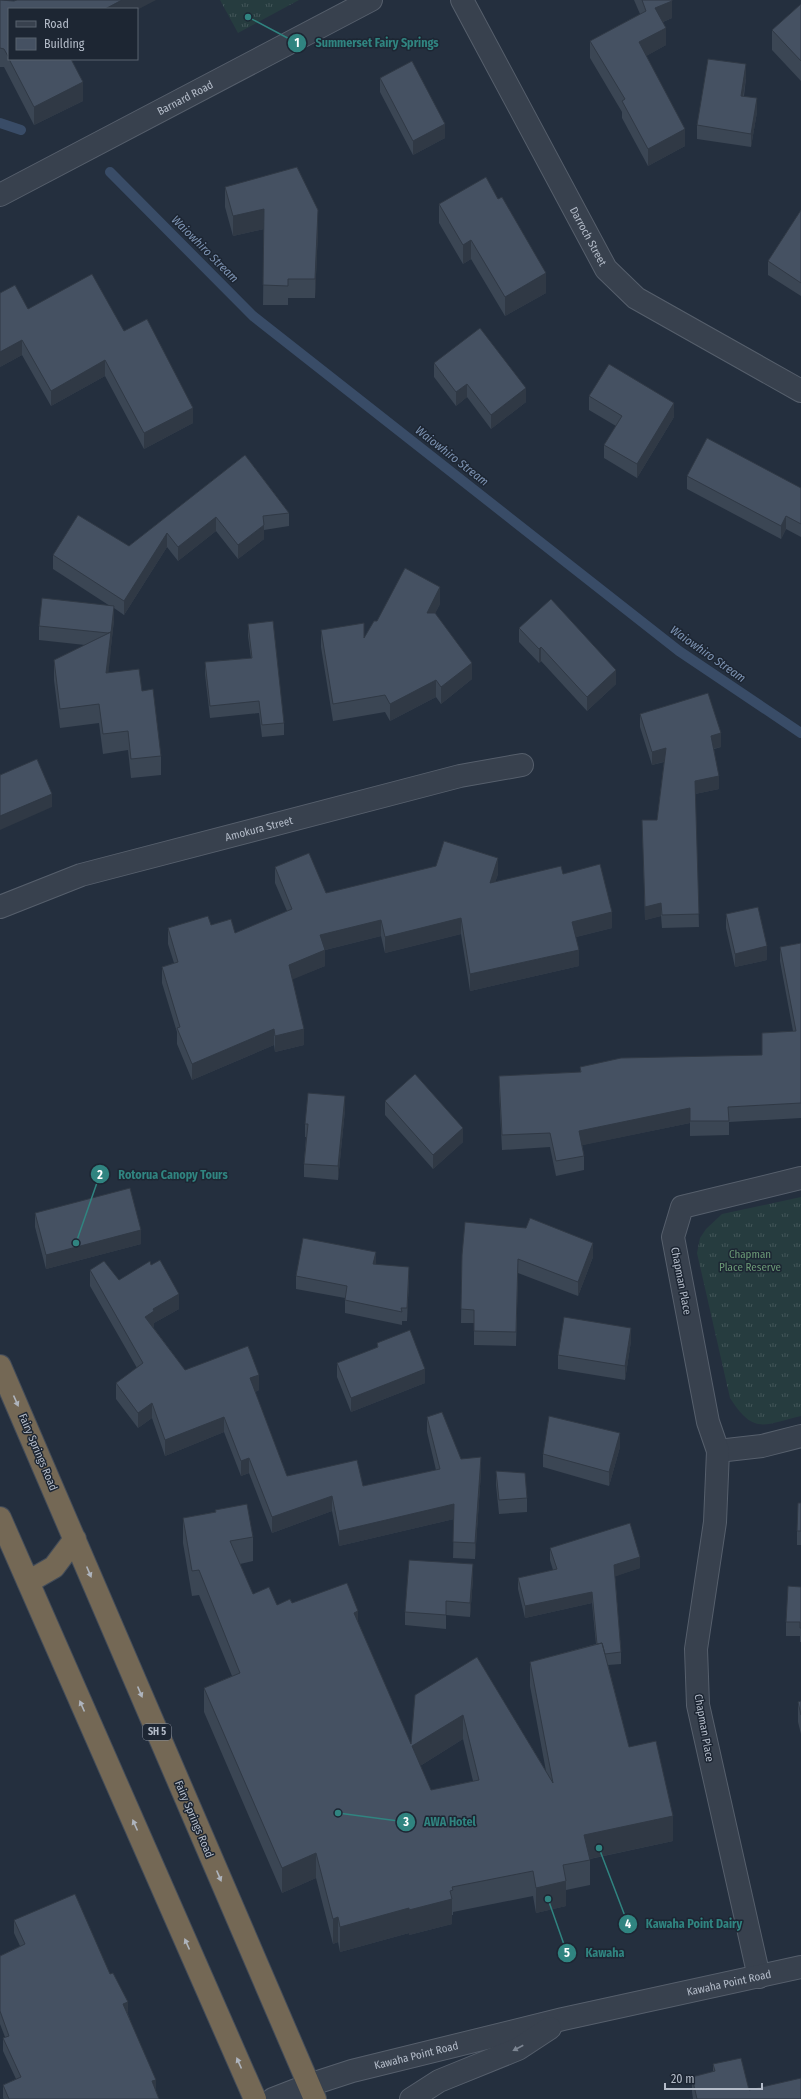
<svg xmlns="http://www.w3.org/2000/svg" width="801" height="2099" viewBox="0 0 801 2099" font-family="'Fira Sans Condensed',sans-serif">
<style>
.grass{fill:url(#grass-tufts)}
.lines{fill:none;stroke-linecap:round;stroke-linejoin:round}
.stream{stroke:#394c67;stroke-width:10}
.minor-casing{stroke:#565f6c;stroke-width:24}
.highway-casing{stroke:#434c59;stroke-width:24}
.minor{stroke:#38414e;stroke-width:22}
.highway{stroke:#746855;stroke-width:22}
.wall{fill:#3b4654;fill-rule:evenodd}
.shaded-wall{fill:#303945}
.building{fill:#455162;stroke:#303945;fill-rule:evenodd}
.oneway{fill:#aeb4bd}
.oneway2{fill:#7c8592}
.labels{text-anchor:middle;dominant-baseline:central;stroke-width:3;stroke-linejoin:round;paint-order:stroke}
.shield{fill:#1d2633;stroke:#878f9c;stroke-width:1}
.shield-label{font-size:10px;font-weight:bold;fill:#b4bcc9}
.street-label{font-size:11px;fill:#b4bcc9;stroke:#1d2633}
.park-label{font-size:11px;fill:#6b9a76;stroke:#1d2633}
.water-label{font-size:12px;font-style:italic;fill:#7c92b1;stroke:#1d2633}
.leader{fill:none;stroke:#308480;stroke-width:1.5}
.callout-dot{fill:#308480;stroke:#1d2633;stroke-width:1.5}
.mark-label{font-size:12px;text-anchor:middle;font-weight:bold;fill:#fff}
.callout-label{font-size:12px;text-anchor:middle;font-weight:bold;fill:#308480;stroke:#1d2633;stroke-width:3;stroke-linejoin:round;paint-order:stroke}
</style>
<defs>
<pattern id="grass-tufts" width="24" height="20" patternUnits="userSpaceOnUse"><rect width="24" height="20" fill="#263c3f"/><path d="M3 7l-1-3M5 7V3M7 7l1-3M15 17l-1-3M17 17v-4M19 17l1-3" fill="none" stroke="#435659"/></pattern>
</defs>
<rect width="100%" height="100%" fill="#242f3e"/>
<path class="grass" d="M 220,0 L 299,0 L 238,33 Z
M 801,1197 L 801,1416 C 763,1425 754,1435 730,1398 L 697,1253 L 700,1238 L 706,1229 L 722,1214 Z"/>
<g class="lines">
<path class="stream" d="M 0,123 L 21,130
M 110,172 L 253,316 L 679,651 L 801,733"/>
<g class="minor-casing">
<g id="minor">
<path id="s1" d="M 462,0 L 606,269 L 636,298 L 801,391"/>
<path id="s2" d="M 0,195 L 371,0"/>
<path id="s3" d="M 0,907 L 81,875 L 460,776 L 522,765"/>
<path d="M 718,1451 L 762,1446 L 801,1436"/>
<path d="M 759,1977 L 698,1705 L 696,1649 L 715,1522 L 718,1451 L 708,1422 L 673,1237 L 682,1207 L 801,1178"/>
<path id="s4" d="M 273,2099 L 309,2085 L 352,2071 L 563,2019 L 801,1967"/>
<path d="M 411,2099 L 439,2081 L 518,2049 L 550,2028"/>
</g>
</g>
<g class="highway-casing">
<path id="highway" d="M 0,1366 L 315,2099
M 0,1518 L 255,2099
M 28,1582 L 54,1567 L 75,1539"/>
</g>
<use href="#minor" class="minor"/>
<use href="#highway" class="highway"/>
</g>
<path class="wall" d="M 0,0 L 9,9 L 83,101 L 34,125 L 4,67 L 0,67 Z
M 634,0 L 672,0 L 672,18 L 663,22 L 666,45 L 646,56 L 685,146 L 648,166 L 622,118 L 622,112 L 590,58 L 590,41 L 640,14 Z
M 801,4 L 801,81 L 772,50 L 772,30 Z
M 380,78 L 445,138 L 413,155 L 380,92 Z
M 746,78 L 744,96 L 757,112 L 751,147 L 697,139 L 697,125 Z
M 225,187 L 318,230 L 315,298 L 288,298 L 288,305 L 263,305 L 264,229 L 233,236 L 225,207 Z
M 439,204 L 546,293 L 505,316 L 471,259 L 463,264 L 439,223 Z
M 801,210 L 801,296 L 768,275 L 768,261 Z
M 28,309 L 124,331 L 193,423 L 144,449 L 105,376 L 51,406 L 22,355 L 0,367 Z
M 434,363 L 526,402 L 491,429 L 467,397 L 456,406 L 434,377 Z
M 589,396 L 674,417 L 637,478 L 604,458 L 604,445 L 616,426 L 589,410 Z
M 245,455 L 289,513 L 289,526 L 264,530 L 264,539 L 238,559 L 216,531 L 178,561 L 167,547 L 124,615 L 114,608 L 114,620 L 108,673 L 142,691 L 161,756 L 161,775 L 131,778 L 128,750 L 103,754 L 99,723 L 60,728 L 54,680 L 54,660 L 85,645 L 39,640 L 39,626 L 110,606 L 53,569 L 53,555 L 129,546 Z
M 687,476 L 801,488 L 801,537 L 786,529 L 781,539 L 687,489 Z
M 440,604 L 435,613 L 472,679 L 441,704 L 436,697 L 390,721 L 385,712 L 333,721 L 321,647 L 321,630 L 364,638 Z
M 248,624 L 284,723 L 284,735 L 262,737 L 259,713 L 210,718 L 205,674 L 205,662 L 251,658 L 248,636 Z
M 519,628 L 616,684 L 587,711 L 541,661 L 539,663 L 519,642 Z
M 640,714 L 721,747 L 714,749 L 719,789 L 695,794 L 699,927 L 662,928 L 661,916 L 645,920 L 642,820 L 657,820 L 664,762 L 652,765 L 640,727 Z
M 275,867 L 326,893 L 498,874 L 495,882 L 563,874 L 612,928 L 576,937 L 579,966 L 470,991 L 461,934 L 385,953 L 381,936 L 325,950 L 325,966 L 292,979 L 304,1045 L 275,1052 L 274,1045 L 192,1080 L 177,1044 L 177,1032 L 162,983 L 162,967 L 174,963 L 168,944 L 168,928 L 211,925 L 235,933 L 287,911 L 275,883 Z
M 726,914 L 767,960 L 735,967 L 726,928 Z
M 801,943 L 801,1118 L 729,1122 L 729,1135 L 690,1136 L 690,1123 L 582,1145 L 584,1156 L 584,1170 L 556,1176 L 550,1147 L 502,1150 L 499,1091 L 499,1076 L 580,1072 L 580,1067 L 762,1055 L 762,1033 L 793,1031 L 780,961 L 780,947 Z
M 385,1101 L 463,1142 L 433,1169 L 385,1115 Z
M 345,1110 L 338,1180 L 304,1177 L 304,1164 L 306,1137 L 305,1137 L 305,1124 Z
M 35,1213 L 141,1244 L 46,1269 L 35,1227 Z
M 462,1255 L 593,1257 L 578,1296 L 518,1273 L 516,1346 L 474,1345 L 474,1323 L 461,1323 Z
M 151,1265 L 179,1309 L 154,1323 L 154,1327 L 153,1327 L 185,1370 L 259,1390 L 255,1392 L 287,1476 L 363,1486 L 436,1470 L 427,1432 L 427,1417 L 461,1459 L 481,1472 L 475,1559 L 453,1558 L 454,1519 L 339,1546 L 332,1511 L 272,1533 L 249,1473 L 241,1476 L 224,1432 L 165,1456 L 152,1418 L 138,1428 L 116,1399 L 116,1383 L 137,1368 L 90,1286 L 90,1270 L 119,1280 Z
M 375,1265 L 409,1279 L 407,1321 L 402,1321 L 402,1325 L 345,1313 L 345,1298 L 296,1289 L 296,1276 Z
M 631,1341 L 625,1380 L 558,1369 L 558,1355 Z
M 377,1343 L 425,1383 L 351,1412 L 337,1377 L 337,1363 L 377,1348 Z
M 620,1447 L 609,1486 L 543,1467 L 543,1454 Z
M 496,1471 L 527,1498 L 527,1512 L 499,1514 L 496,1485 Z
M 801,1503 L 801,1545 L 797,1545 L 797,1531 Z
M 215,1510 L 253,1537 L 253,1561 L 240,1564 L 253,1594 L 277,1605 L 292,1603 L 358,1622 L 411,1744 L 477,1657 L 546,1771 L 530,1686 L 530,1662 L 596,1644 L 592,1603 L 525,1618 L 518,1589 L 518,1578 L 553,1570 L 550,1560 L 550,1548 L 640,1568 L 615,1576 L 621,1652 L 621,1664 L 608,1665 L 629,1747 L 673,1841 L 590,1859 L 590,1885 L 566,1890 L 566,1906 L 536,1913 L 533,1896 L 453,1912 L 453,1915 L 452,1915 L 452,1924 L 409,1935 L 409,1933 L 340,1952 L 338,1942 L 333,1944 L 316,1878 L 282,1893 L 204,1712 L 204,1688 L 232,1676 L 199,1595 L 192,1596 L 183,1543 L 183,1518 L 215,1512 ZM 463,1739 L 473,1781 L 431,1790 L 420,1766 Z
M 473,1578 L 470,1617 L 446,1615 L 446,1629 L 405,1625 L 405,1612 Z
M 801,1587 L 801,1642 L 800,1642 L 800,1636 L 786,1636 L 786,1622 Z
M 801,1701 L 801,1734 L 798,1722 L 798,1702 Z
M 14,1920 L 110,1974 L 128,2014 L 159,2099 L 4,2099 L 3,2098 L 3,2085 L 16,2079 L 3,2051 L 3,2038 L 5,2037 L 0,2024 L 0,1956 L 20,1946 L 14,1933 Z
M 713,2064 L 749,2090 L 801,2099 L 693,2099 L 692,2092 L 692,2077 L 713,2072 Z"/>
<path class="shaded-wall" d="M 122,0 L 156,0 L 137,10 L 137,9 L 105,9 Z
M 672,1 L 672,18 L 655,25 L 655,8 Z
M 666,28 L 666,45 L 639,60 L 639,42 Z
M 746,64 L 746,78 L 741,109 L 741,96 Z
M 83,82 L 83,101 L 34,125 L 34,107 Z
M 757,98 L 757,112 L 751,147 L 751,134 Z
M 445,124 L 445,138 L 413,155 L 413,141 Z
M 685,129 L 685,146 L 648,166 L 648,149 Z
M 264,209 L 264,229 L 233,236 L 233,216 Z
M 318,210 L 318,230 L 315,298 L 315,279 Z
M 471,240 L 471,259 L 463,264 L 463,245 Z
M 546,273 L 546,293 L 505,316 L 505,297 Z
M 22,340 L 22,355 L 0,367 L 0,352 Z
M 105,360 L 105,376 L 51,406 L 51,391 Z
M 467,384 L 467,397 L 456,406 L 456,392 Z
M 526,388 L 526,402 L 491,429 L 491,415 Z
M 674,403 L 674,417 L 637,478 L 637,464 Z
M 193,408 L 193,423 L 144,449 L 144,433 Z
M 786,516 L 786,529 L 781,539 L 781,526 Z
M 216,517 L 216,531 L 178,561 L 178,547 Z
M 264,525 L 264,539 L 238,559 L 238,545 Z
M 167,533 L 167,547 L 124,615 L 124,601 Z
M 440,587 L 440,604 L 427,630 L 427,613 Z
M 114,606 L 114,620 L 111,647 L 111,633 Z
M 111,632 L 111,651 L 106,692 L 106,673 Z
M 541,647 L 541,661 L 539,663 L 539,649 Z
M 472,663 L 472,679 L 441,704 L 441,687 Z
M 616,670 L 616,684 L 587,711 L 587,697 Z
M 436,680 L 436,697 L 390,721 L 390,704 Z
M 721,733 L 721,747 L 711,749 L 711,736 Z
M 666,748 L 666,761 L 652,765 L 652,752 Z
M 719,776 L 719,789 L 695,794 L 695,781 Z
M 52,794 L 52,807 L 0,830 L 0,816 Z
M 498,858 L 498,874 L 490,899 L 490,883 Z
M 661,903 L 661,916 L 645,920 L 645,907 Z
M 612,912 L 612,928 L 572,938 L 572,922 Z
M 461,918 L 461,934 L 385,953 L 385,937 Z
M 381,920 L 381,936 L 325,950 L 325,966 L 289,981 L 289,965 L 320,935 Z
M 767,946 L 767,960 L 735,967 L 735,954 Z
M 579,950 L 579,966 L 470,991 L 470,974 Z
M 274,1029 L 274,1045 L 192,1080 L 192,1064 Z
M 304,1029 L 304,1045 L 275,1052 L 275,1036 Z
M 345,1096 L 345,1110 L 338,1180 L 338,1166 Z
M 690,1108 L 690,1123 L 579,1146 L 579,1131 Z
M 463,1128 L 463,1142 L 433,1169 L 433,1155 Z
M 141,1230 L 141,1244 L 46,1269 L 46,1255 Z
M 593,1243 L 593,1257 L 578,1296 L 578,1282 Z
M 376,1252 L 376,1264 L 373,1264 Z
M 409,1267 L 409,1279 L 407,1321 L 407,1308 Z
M 179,1294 L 179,1309 L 154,1323 L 154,1327 L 145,1332 L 145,1317 L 153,1309 Z
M 631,1328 L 631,1341 L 625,1380 L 625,1366 Z
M 425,1369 L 425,1383 L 351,1412 L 351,1398 Z
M 259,1375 L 259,1390 L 250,1394 L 250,1378 Z
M 152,1403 L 152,1418 L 138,1428 L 138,1413 Z
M 224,1417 L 224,1432 L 165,1456 L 165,1440 Z
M 620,1433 L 620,1447 L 609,1486 L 609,1472 Z
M 481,1457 L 481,1472 L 475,1559 L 475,1543 Z
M 249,1458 L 249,1473 L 241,1476 L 241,1461 Z
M 332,1496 L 332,1511 L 272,1533 L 272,1517 Z
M 454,1504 L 454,1519 L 339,1546 L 339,1531 Z
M 640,1557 L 640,1568 L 614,1577 L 614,1565 Z
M 473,1564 L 473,1578 L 470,1617 L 470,1603 Z
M 592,1592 L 592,1603 L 525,1618 L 525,1606 Z
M 358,1611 L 358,1636 L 354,1613 Z
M 463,1715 L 463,1739 L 412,1771 L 412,1746 Z
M 673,1816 L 673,1841 L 584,1860 L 584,1835 Z
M 316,1853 L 316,1878 L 282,1893 L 282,1868 Z
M 566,1881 L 566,1906 L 536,1913 L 536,1888 Z
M 452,1899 L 452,1924 L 409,1935 L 409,1910 Z
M 409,1908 L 409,1933 L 340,1952 L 340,1927 Z
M 338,1917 L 338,1942 L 333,1944 L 333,1919 Z
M 128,2002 L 128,2014 L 123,2004 Z
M 156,2080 L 156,2092 L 152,2081 Z"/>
<path class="building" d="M 0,0 L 14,1 L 17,0 L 122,0 L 105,9 L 9,9 L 9,58 L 4,49 L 0,48 Z
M 642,0 L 672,0 L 672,1 L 655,8 L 666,28 L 639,42 L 685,129 L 648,149 L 622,101 L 625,99 L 590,41 L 646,11 Z
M 801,4 L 801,61 L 772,30 Z
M 9,59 L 71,59 L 83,82 L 34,107 Z
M 708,59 L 746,64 L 741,96 L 757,98 L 751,134 L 697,125 Z
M 412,61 L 445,124 L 413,141 L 380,78 Z
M 297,167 L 318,210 L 315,279 L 288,279 L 288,286 L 263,285 L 264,209 L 233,216 L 225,187 Z
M 486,177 L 498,199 L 502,197 L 546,273 L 505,297 L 471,240 L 463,245 L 439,204 Z
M 801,210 L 801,283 L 768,261 Z
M 92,274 L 124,331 L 147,319 L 193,408 L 144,433 L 105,360 L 51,391 L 22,340 L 0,352 L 0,293 L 15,285 L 28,309 Z
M 480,328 L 526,388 L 491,415 L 467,384 L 456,392 L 434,363 Z
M 609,364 L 674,403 L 637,464 L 604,445 L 622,416 L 589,396 Z
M 707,438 L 801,488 L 801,524 L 786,516 L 781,526 L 687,476 Z
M 245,455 L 289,513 L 263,516 L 264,525 L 238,545 L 216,517 L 178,547 L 167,533 L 124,601 L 53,555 L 78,515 L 129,546 Z
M 405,568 L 440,587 L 427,613 L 435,613 L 472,663 L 441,687 L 436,680 L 390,704 L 385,695 L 333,704 L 321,630 L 364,623 L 364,638 L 374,621 L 377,621 Z
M 42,598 L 114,606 L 111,633 L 110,633 L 111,632 L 108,633 L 39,626 Z
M 551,599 L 616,670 L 587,697 L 541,647 L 539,649 L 519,628 Z
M 273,621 L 284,723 L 262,725 L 259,701 L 210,706 L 205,662 L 252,658 L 248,624 Z
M 111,632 L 106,673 L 139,669 L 142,691 L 153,689 L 161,756 L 131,759 L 128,731 L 103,734 L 99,704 L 60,709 L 54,660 Z
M 708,693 L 721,733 L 711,736 L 719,776 L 695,781 L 699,914 L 662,915 L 661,903 L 645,907 L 642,820 L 657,820 L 666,748 L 652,752 L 640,714 Z
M 37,759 L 52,794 L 0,816 L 0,775 Z
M 444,841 L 498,858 L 490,883 L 561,866 L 563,874 L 600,864 L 612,912 L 572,922 L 579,950 L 470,974 L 461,918 L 385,937 L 381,920 L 320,935 L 325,950 L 289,965 L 304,1029 L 275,1036 L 274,1029 L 192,1064 L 177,1028 L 180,1027 L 162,967 L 178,962 L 168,928 L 208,916 L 211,925 L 231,919 L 235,933 L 292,909 L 275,867 L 309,853 L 326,893 L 436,866 Z
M 758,907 L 767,946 L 735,954 L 726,914 Z
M 801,943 L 801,1103 L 728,1107 L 729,1121 L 690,1121 L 690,1108 L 579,1131 L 584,1156 L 556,1161 L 550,1133 L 502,1135 L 499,1076 L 581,1072 L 580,1067 L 621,1058 L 762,1055 L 762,1033 L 796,1031 L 780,947 Z
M 415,1074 L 463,1128 L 433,1155 L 385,1101 Z
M 308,1093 L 345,1096 L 338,1166 L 304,1164 L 308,1124 L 305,1124 Z
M 130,1188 L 141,1230 L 46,1255 L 35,1213 Z
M 530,1218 L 593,1243 L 578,1282 L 518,1259 L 516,1332 L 474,1331 L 474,1310 L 461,1309 L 462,1255 L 465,1222 L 526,1228 Z
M 303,1238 L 376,1252 L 373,1264 L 409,1267 L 407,1308 L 401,1308 L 402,1312 L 345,1300 L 347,1286 L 296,1276 Z
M 160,1260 L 179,1294 L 153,1309 L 154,1311 L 145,1317 L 185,1370 L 248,1346 L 259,1375 L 250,1378 L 287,1476 L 357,1460 L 363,1486 L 440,1469 L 427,1417 L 442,1412 L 461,1459 L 481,1457 L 475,1543 L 453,1542 L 454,1504 L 339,1531 L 332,1496 L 272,1517 L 249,1458 L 241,1461 L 224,1417 L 165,1440 L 152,1403 L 138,1413 L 116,1383 L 143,1363 L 90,1270 L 104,1261 L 119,1280 L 150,1261 L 151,1265 Z
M 564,1317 L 631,1328 L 625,1366 L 558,1355 Z
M 410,1330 L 425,1369 L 351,1398 L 337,1363 L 378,1347 L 377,1343 Z
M 549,1416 L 620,1433 L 609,1472 L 543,1454 Z
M 496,1471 L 525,1473 L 527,1498 L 499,1500 Z
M 798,1503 L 801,1503 L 801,1531 L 797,1531 Z
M 247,1504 L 253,1537 L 230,1541 L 253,1594 L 269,1587 L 277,1605 L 290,1599 L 292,1603 L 347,1583 L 358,1611 L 354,1613 L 411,1744 L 415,1695 L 477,1657 L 553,1783 L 530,1662 L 602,1643 L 629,1747 L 656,1741 L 673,1816 L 584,1835 L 590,1860 L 563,1865 L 566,1881 L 536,1888 L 533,1871 L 452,1887 L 453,1890 L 450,1891 L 452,1899 L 409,1910 L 409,1908 L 340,1927 L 338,1917 L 333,1919 L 316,1853 L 282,1868 L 204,1688 L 240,1673 L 199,1570 L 192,1571 L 183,1518 L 216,1512 L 215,1510 ZM 463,1715 L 479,1780 L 431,1790 L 412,1746 Z
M 630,1523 L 640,1557 L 614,1565 L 621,1652 L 605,1654 L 602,1643 L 597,1644 L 592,1592 L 525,1606 L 518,1578 L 557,1569 L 550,1548 Z
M 409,1560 L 473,1564 L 470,1603 L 446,1601 L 446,1615 L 405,1612 Z
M 788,1586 L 801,1587 L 801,1628 L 800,1628 L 800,1622 L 786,1622 Z
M 801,1701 L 801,1715 L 798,1702 Z
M 75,1894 L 110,1974 L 113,1973 L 128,2002 L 123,2004 L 156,2080 L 152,2081 L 159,2099 L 9,2099 L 3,2085 L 21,2077 L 3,2038 L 9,2036 L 0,2011 L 0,1956 L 25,1944 L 14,1920 Z
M 741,2058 L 749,2090 L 801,2078 L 801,2099 L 697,2099 L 692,2077 L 715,2071 L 713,2064 Z"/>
<defs><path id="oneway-solid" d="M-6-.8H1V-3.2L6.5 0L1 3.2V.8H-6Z"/></defs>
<g class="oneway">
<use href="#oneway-solid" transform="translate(16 1401) rotate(66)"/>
<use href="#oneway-solid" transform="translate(89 1572) rotate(67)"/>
<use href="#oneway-solid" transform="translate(140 1692) rotate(67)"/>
<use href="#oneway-solid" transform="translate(82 1706) rotate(-114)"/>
<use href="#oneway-solid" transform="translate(135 1825) rotate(-114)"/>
<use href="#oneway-solid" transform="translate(219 1876) rotate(67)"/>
<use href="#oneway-solid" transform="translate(187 1944) rotate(-114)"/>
<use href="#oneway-solid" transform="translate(239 2063) rotate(-114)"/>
</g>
<use class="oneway2" href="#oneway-solid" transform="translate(518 2048) rotate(152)"/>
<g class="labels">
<rect class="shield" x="143" y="1724" width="28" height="16" rx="3"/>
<g class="shield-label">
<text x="157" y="1732">SH 5</text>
</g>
<g class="street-label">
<text stroke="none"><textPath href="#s2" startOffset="209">Barnard Road</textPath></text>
<text stroke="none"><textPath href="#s1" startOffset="268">Darroch Street</textPath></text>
<text stroke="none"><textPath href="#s3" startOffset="271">Amokura Street</textPath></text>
<text transform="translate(681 1281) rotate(79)">Chapman Place</text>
<text transform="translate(38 1452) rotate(67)">Fairy Springs Road</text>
<text transform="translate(704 1728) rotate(80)">Chapman Place</text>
<text transform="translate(194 1819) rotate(67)">Fairy Springs Road</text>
<text stroke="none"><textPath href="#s4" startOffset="471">Kawaha Point Road</textPath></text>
<text stroke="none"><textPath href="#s4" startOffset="150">Kawaha Point Road</textPath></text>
</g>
<g class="park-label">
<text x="750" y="1254">Chapman<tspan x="750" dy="13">Place Reserve</tspan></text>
</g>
<g class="water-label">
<text transform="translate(205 249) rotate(45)">Waiowhiro Stream</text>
<text transform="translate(452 456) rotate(38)">Waiowhiro Stream</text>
<text transform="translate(708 654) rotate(35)">Waiowhiro Stream</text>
</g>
</g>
<path class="leader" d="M248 17L297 43M76 1243L100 1174M338 1813L406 1822M599 1848L628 1924M548 1899L567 1953"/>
<g class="callout-dot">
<circle cx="248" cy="17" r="4"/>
<circle cx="76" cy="1243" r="4"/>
<circle cx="338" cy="1813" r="4"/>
<circle cx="599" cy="1848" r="4"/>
<circle cx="548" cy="1899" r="4"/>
<circle cx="297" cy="43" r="10"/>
<circle cx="100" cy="1174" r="10"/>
<circle cx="406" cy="1822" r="10"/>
<circle cx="628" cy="1924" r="10"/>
<circle cx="567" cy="1953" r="10"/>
</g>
<g class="mark-label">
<text x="297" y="47">1</text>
<text x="100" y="1179">2</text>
<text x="406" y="1826">3</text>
<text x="628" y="1928">4</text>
<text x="567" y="1957">5</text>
</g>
<g class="callout-label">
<text x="377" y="47">Summerset Fairy Springs</text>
<text x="173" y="1179">Rotorua Canopy Tours</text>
<text x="450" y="1826">AWA Hotel</text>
<text x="694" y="1928">Kawaha Point Dairy</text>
<text x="605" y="1957">Kawaha</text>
</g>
<rect x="8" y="8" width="130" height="52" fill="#1d2633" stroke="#59626f"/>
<rect x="16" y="21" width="20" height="6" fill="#38414e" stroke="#59626f"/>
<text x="44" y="28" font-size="12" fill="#b4bcc9">Road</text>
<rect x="16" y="38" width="20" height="12" fill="#455162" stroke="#59626f"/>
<text x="44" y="48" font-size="12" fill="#b4bcc9">Building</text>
<path d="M665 2083v6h97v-6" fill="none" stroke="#b4bcc9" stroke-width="2"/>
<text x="671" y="2083" font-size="12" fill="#b4bcc9" stroke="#1d2633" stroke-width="3" paint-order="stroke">20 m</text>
</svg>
